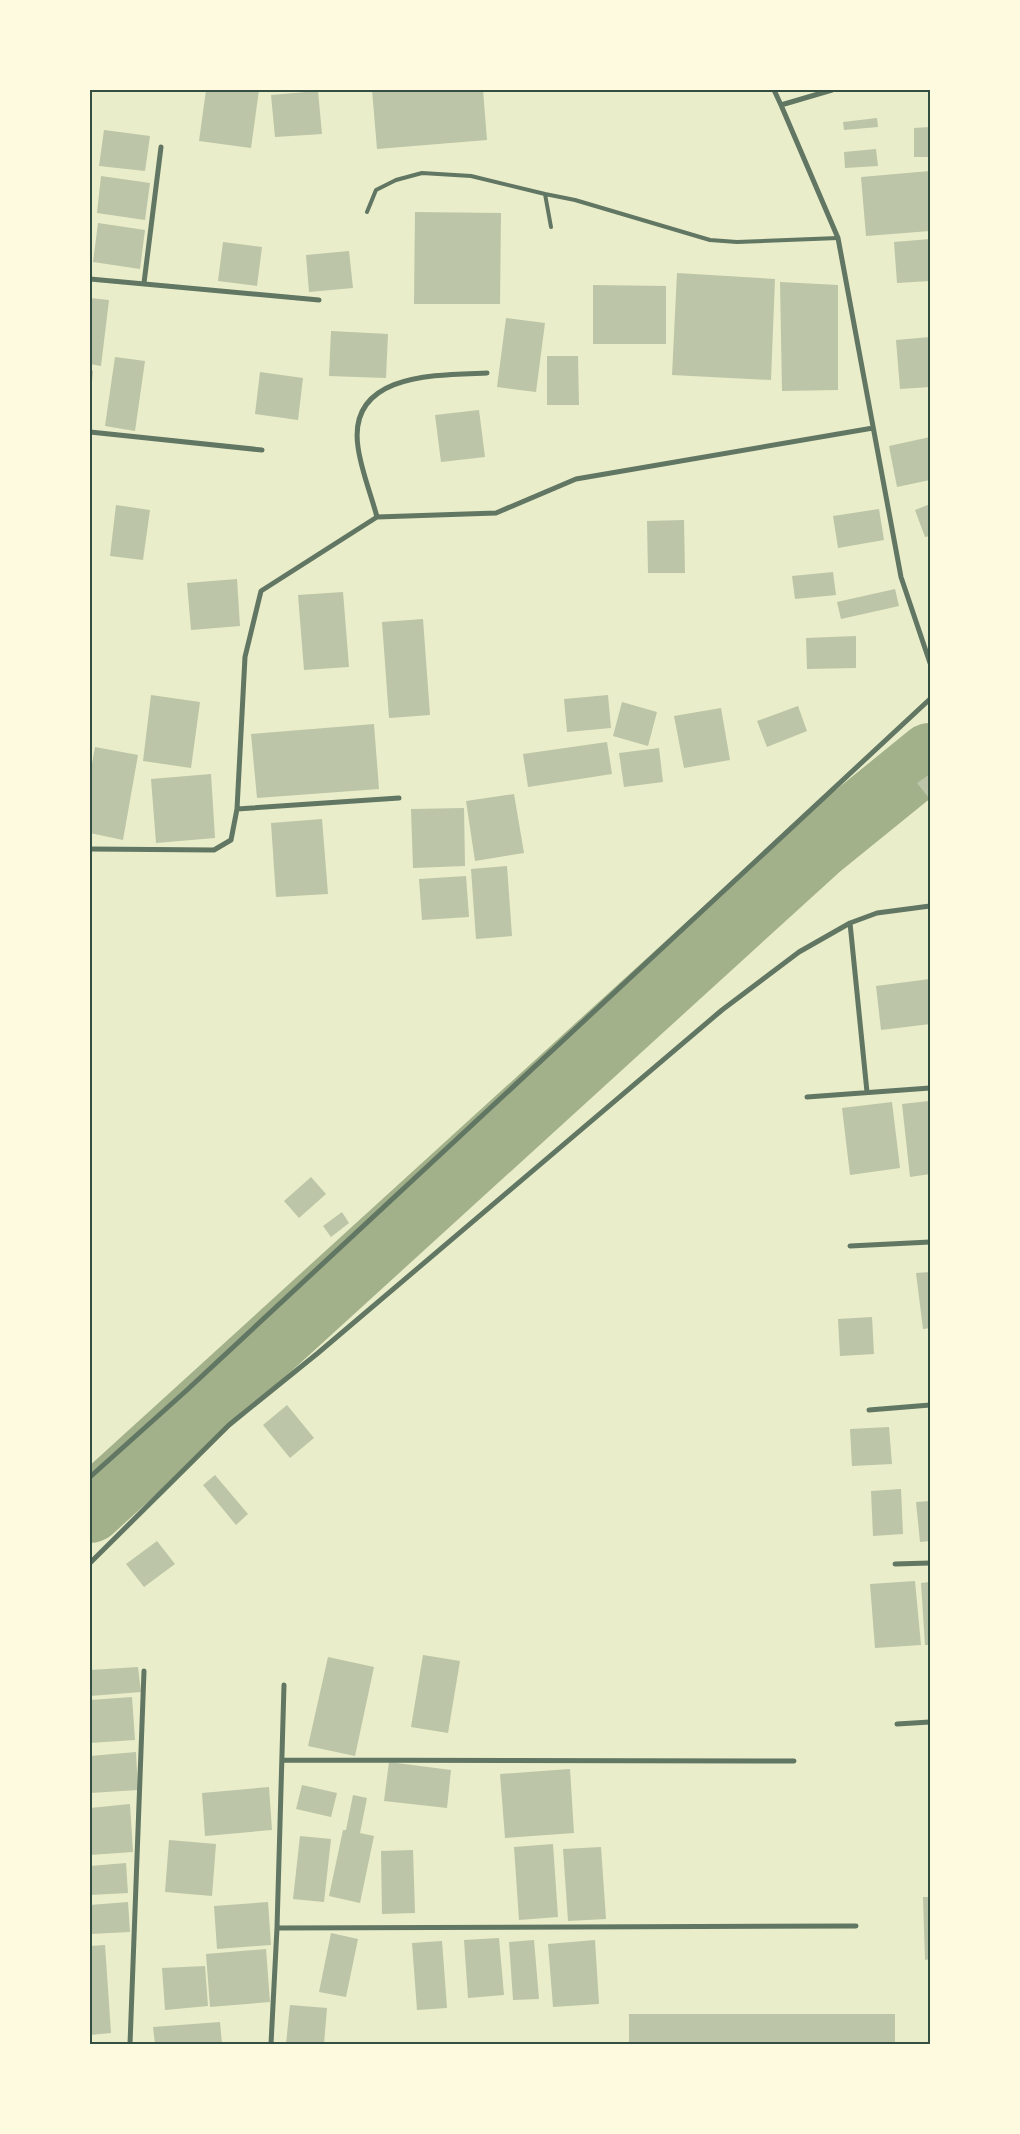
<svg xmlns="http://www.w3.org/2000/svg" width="1020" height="2134" viewBox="0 0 1020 2134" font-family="Manrope,sans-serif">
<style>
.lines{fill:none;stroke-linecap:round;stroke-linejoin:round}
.river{stroke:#a3b18a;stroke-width:66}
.building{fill:#bcc5a7}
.service{stroke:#617663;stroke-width:4}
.minor{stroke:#617663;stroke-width:5}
.neatline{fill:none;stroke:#344e41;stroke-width:2}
</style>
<rect width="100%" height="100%" fill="#e9edc9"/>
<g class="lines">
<path class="river" d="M 90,1510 L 819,846 L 930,756"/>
</g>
<path class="building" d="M 206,90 L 259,90 L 251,148 L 199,141 Z
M 372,90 L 483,90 L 487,140 L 377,149 Z
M 318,91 L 322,134 L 275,137 L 271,95 Z
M 877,118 L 878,127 L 844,130 L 843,122 Z
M 930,127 L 930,157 L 914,157 L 914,128 Z
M 104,130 L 150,136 L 145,171 L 99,166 Z
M 876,149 L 878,166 L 845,168 L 844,152 Z
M 930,171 L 930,231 L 866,236 L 861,177 Z
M 101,176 L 150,183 L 145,220 L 97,213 Z
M 415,212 L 501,213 L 500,304 L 414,304 Z
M 98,223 L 145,230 L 140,269 L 93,262 Z
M 930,239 L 930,281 L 897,283 L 894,242 Z
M 223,242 L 262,247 L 257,286 L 218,281 Z
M 349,251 L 353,288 L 309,292 L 306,255 Z
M 677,273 L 775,279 L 771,380 L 672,375 Z
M 780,282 L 838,285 L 838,390 L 782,391 Z
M 593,285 L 666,286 L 666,344 L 593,344 Z
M 90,298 L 109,300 L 101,366 L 90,364 Z
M 506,318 L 545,323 L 536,392 L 497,387 Z
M 331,331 L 388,334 L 386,378 L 329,376 Z
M 930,337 L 930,387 L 900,389 L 896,340 Z
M 547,356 L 578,356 L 579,405 L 547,405 Z
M 115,357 L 145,361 L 135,431 L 105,426 Z
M 90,370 L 93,371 L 91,392 L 90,392 Z
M 260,372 L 303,378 L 298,420 L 255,414 Z
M 479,410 L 485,457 L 441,462 L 435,415 Z
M 930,437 L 930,480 L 897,487 L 889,446 Z
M 930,504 L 930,536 L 925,537 L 915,510 Z
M 116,505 L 150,510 L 143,560 L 110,556 Z
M 879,509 L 884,540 L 838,548 L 833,516 Z
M 684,520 L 685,573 L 648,573 L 647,521 Z
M 833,572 L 836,595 L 795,599 L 792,576 Z
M 237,579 L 240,626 L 191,630 L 187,583 Z
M 895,589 L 899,606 L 841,619 L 837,602 Z
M 343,592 L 349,667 L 304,670 L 298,595 Z
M 423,619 L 430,715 L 389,718 L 382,622 Z
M 856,636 L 856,668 L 807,669 L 806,638 Z
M 151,695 L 200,702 L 191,768 L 143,761 Z
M 608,695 L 611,728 L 567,732 L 564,699 Z
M 622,702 L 657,712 L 648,746 L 613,736 Z
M 798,706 L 807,731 L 767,747 L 757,721 Z
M 721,708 L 730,760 L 684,768 L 674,716 Z
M 374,724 L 379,789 L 257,798 L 251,734 Z
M 607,742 L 612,774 L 528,787 L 523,754 Z
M 95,747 L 138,755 L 123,840 L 90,833 L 90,775 Z
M 659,748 L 663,782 L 624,787 L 619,753 Z
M 211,774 L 215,838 L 156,843 L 151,779 Z
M 930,774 L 930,796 L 928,797 L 917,783 Z
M 514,794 L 524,853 L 475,861 L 466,801 Z
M 464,808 L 465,866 L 413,868 L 411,809 Z
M 322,819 L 328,894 L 276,897 L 271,823 Z
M 507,866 L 512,936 L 476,939 L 471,869 Z
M 466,876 L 469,917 L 422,920 L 419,879 Z
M 930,979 L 930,1024 L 881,1030 L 876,986 Z
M 929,1101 L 930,1174 L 910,1177 L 902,1104 Z
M 892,1102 L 900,1168 L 850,1175 L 842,1108 Z
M 311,1177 L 326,1194 L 299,1218 L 284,1201 Z
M 342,1212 L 349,1223 L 331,1237 L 323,1226 Z
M 930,1272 L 930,1328 L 923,1329 L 916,1273 Z
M 872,1317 L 874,1354 L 840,1356 L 838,1319 Z
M 287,1405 L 314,1438 L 290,1458 L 263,1425 Z
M 889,1427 L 892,1464 L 852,1466 L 850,1429 Z
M 215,1475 L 248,1514 L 236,1525 L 203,1485 Z
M 901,1489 L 903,1534 L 873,1536 L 871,1491 Z
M 930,1501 L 930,1541 L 920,1542 L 916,1502 Z
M 157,1541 L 175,1564 L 144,1587 L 126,1564 Z
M 915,1581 L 921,1645 L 875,1648 L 870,1584 Z
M 930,1582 L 930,1645 L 925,1645 L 921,1583 Z
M 423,1655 L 460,1661 L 448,1733 L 411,1727 Z
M 328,1657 L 374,1667 L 355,1756 L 308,1746 Z
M 138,1667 L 141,1692 L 90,1696 L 90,1670 Z
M 132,1697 L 135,1740 L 90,1743 L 90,1700 Z
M 136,1752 L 138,1790 L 90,1793 L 90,1756 Z
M 389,1762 L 451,1770 L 447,1808 L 384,1801 Z
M 570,1769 L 574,1833 L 505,1838 L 500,1774 Z
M 302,1785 L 337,1793 L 331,1817 L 296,1809 Z
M 269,1787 L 272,1830 L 205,1836 L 202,1793 Z
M 353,1795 L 367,1798 L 360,1833 L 374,1836 L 360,1903 L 329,1896 L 343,1830 L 346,1830 Z
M 130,1804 L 133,1852 L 90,1855 L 90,1808 Z
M 300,1836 L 331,1839 L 324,1902 L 293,1899 Z
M 169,1840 L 216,1844 L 212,1896 L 165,1892 Z
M 553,1844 L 558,1917 L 519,1920 L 514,1847 Z
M 601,1847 L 606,1919 L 568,1921 L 563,1849 Z
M 413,1850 L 415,1913 L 382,1914 L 381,1851 Z
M 126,1863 L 128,1893 L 90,1895 L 90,1866 Z
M 923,1897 L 930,1897 L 930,1959 L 925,1960 Z
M 128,1902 L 130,1932 L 90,1934 L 90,1905 Z
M 268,1902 L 271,1945 L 217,1949 L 214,1906 Z
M 331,1933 L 358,1939 L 346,1997 L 319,1992 Z
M 499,1938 L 504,1995 L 468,1998 L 464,1940 Z
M 534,1940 L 539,1999 L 513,2000 L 509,1942 Z
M 595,1940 L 599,2004 L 553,2007 L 548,1944 Z
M 442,1941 L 447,2008 L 417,2010 L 412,1943 Z
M 105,1945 L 111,2033 L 90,2035 L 90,1946 Z
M 266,1949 L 270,2002 L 210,2007 L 206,1954 Z
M 205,1966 L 208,2006 L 165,2010 L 162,1968 Z
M 290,2005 L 327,2008 L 324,2044 L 286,2044 Z
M 629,2014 L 895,2014 L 895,2044 L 629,2044 Z
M 220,2022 L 222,2044 L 155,2044 L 153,2027 Z"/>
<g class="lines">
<path class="service" d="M 545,194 L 575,200 L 710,240 L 737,242 L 838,238
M 367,212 L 376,190 L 396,180 L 422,173 L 471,176 L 545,194 L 551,227"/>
<path class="minor" d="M 774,90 L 781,105
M 832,90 L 781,105 L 838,238 L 901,577 L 930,663
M 90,279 L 319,300
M 144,283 L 161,147
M 90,432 L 262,450
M 377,517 C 371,494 361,470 358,447 C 347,372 438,375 487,373
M 237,809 L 399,798
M 90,849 L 214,850 L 231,840 L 237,809 L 245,657 L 261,591 L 377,517 L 496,513 L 576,479 L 873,428
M 850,923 L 867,1092
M 807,1097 L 930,1088
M 850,1246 L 930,1242
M 869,1410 L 930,1405
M 90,1477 L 187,1390 L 930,699
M 90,1563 L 229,1425 L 318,1353 L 722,1010 L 799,952 L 850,923 L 877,913 L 930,906
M 895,1564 L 930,1563
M 897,1724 L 930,1722
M 283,1760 L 794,1761
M 277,1928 L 856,1926
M 130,2044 L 144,1671
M 271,2044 L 277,1928 L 284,1685"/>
</g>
<rect width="1020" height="2134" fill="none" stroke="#fefae0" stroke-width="182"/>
<rect x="91" y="91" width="838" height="1952" class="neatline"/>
</svg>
